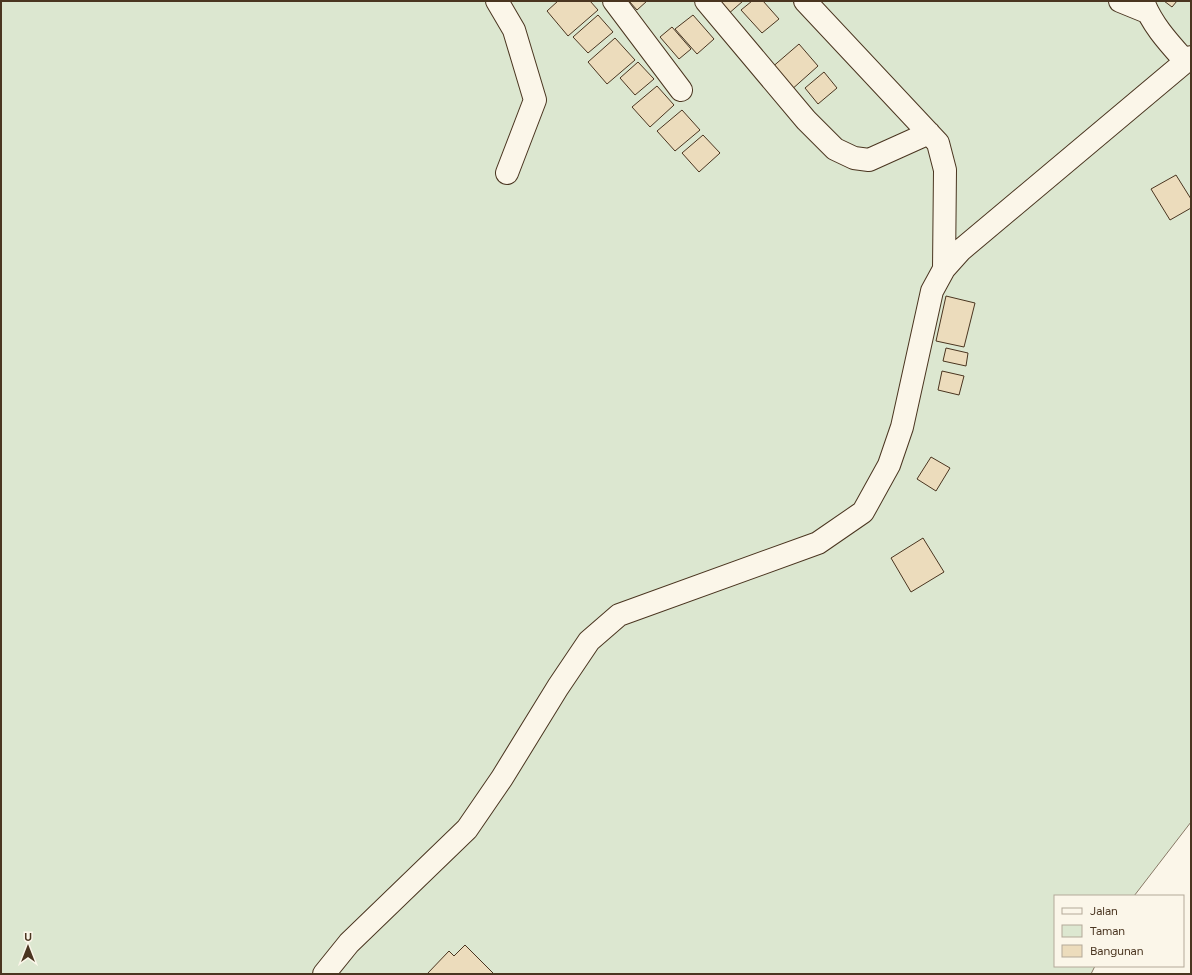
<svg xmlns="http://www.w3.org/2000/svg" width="1192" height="975" viewBox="0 0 1192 975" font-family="Figtree,sans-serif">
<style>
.green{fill:#dce7d0;stroke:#887966}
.building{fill:#ecdcbc;stroke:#4a3520}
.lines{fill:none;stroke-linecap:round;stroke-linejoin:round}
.street-casing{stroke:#4a3520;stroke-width:24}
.street{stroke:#fbf6e9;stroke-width:22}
</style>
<rect width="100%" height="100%" fill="#fbf6e9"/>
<path class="green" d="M 1,1 L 1191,1 L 1191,822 L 1134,896 L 1055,896 L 1055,966 L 1095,966 L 1091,974 L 1,974 Z"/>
<path class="building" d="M 558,1 L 590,1 L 598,10 L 568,36 L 547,11 Z
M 629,1 L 647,1 L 637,10 Z
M 715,1 L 743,1 L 727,15 Z
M 752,1 L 763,1 L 779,19 L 762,33 L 741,10 Z
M 1164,1 L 1177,1 L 1172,7 Z
M 598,15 L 613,32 L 588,53 L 573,37 Z
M 693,15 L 714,39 L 697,54 L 675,29 Z
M 672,27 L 691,49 L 679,59 L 660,37 Z
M 615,38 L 635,60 L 607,84 L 588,62 Z
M 799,44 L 818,66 L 790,91 L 770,69 Z
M 638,62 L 654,79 L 635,95 L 620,78 Z
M 824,72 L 837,88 L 818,104 L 805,88 Z
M 657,86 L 674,105 L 650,127 L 632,107 Z
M 682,110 L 700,130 L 675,151 L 657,131 Z
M 703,135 L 720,153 L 699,172 L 682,153 Z
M 1176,175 L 1191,199 L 1191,208 L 1170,220 L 1151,189 Z
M 946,296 L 975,303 L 964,347 L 936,341 Z
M 946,348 L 968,353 L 966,366 L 943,361 Z
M 942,371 L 964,376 L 959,395 L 938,390 Z
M 931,457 L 950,468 L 936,491 L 917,479 Z
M 923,538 L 944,572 L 911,592 L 891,558 Z
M 465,945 L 494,974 L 427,974 L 449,951 L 454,956 Z"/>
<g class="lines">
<g class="street-casing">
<path id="street" d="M 497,1 L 514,30 L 535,100 L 507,173
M 614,1 L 681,90
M 706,1 L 806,120 L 835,149 L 854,158 L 869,160 L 929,133
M 805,1 L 938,143 L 945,170 L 944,269
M 1120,1 L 1147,12
M 1143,1 C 1152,25 1169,43 1186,62
M 324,974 L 349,943 L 467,829 L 502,778 L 558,687 L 589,641 L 619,615 L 818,543 L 863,512 L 889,465 L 902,427 L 932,291 L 944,269 L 961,250 L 1191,57"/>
</g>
<use href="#street" class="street"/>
</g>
<rect width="1192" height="975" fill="none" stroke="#4a3520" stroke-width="4"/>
<rect x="1054" y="895" width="130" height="72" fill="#fbf6e9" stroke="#b4a999"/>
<rect x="1062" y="908" width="20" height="6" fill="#fbf6e9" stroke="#b4a999"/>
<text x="1090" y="915" font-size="12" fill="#4a3520">Jalan</text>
<rect x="1062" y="925" width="20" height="12" fill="#dce7d0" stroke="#b4a999"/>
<text x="1090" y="935" font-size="12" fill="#4a3520">Taman</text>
<rect x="1062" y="945" width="20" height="12" fill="#ecdcbc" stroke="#b4a999"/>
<text x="1090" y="955" font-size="12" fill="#4a3520">Bangunan</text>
<g transform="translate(28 947)" stroke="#fbf6e9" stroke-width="3" paint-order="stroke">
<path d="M0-3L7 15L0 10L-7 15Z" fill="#4a3520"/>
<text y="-6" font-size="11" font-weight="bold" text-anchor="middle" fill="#4a3520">U</text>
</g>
</svg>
